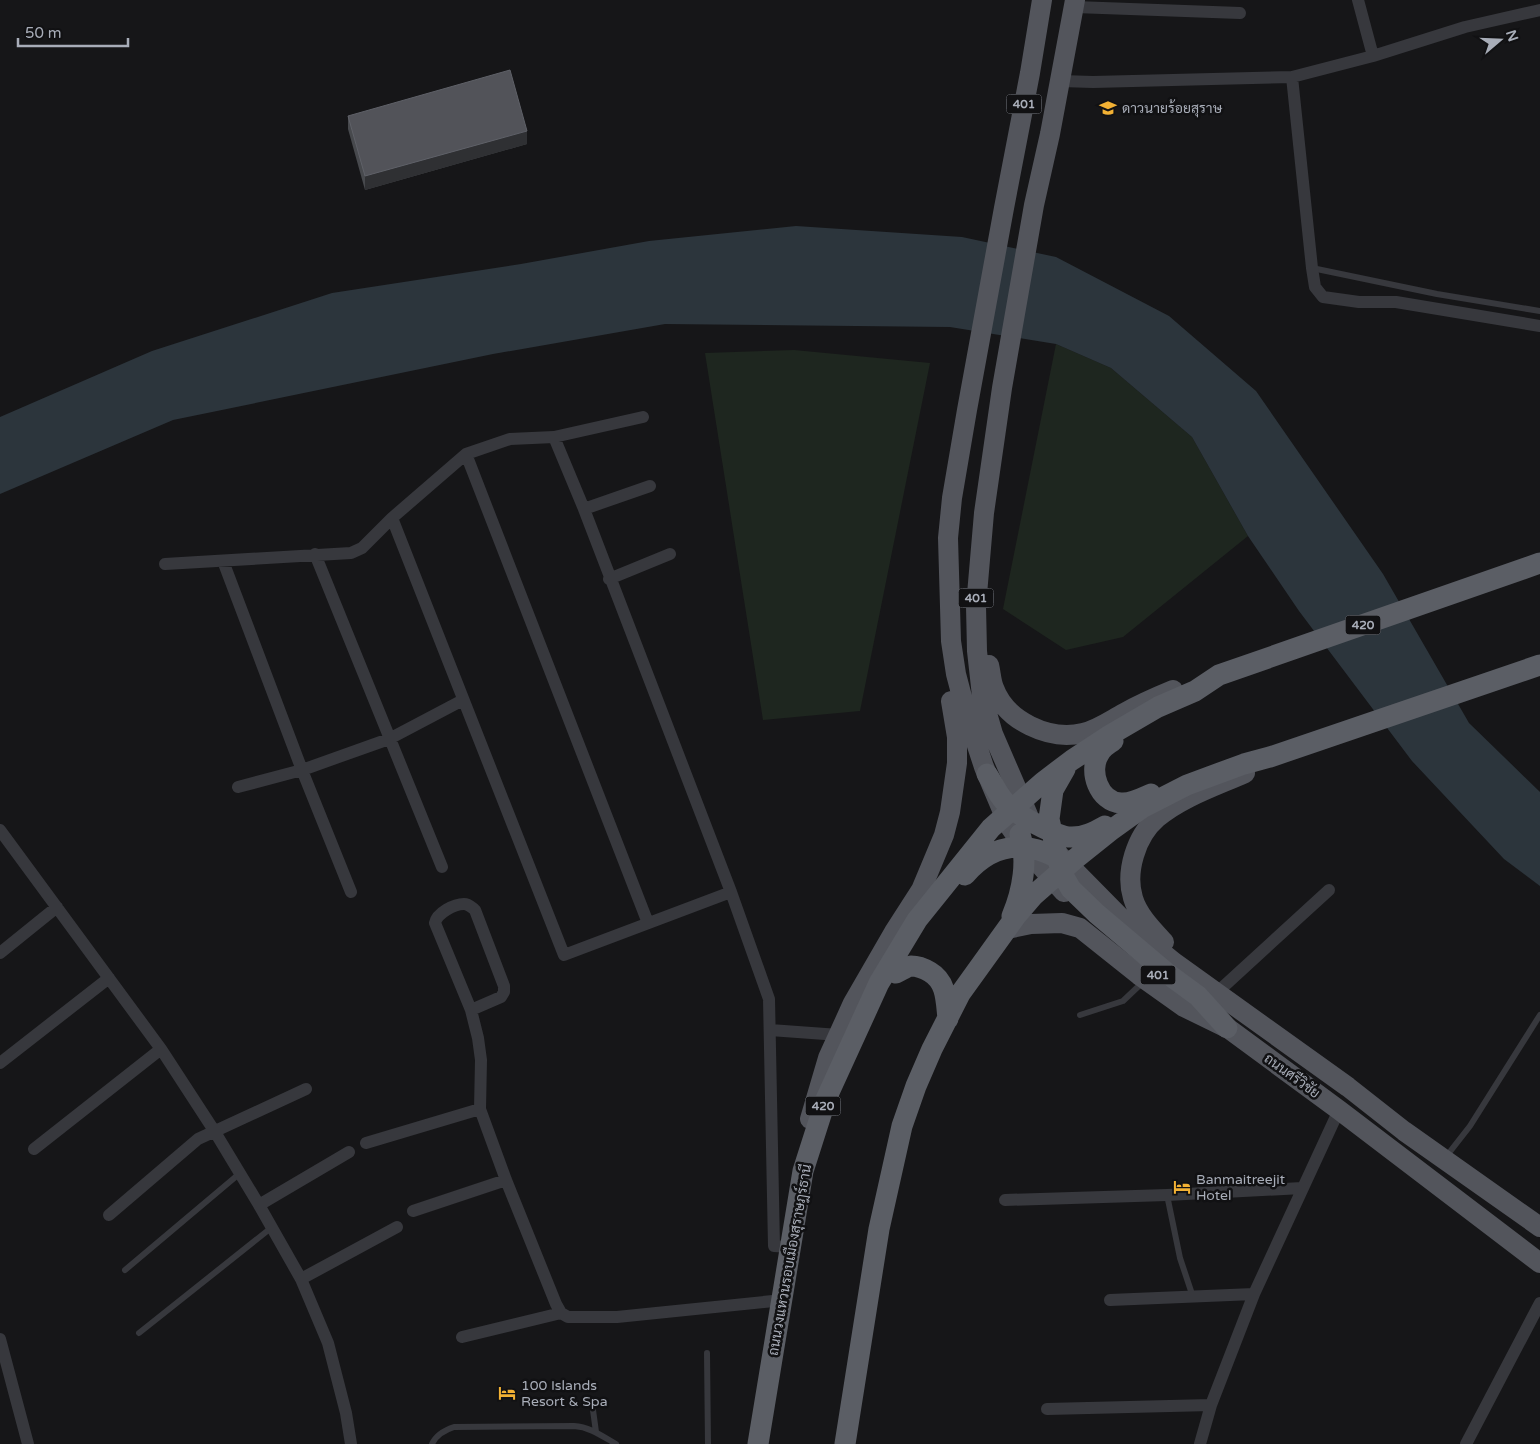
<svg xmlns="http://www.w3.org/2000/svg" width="1540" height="1444" viewBox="0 0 1540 1444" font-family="'Varela Round',Sarabun,sans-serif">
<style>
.green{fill:#1e261f}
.water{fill:#2c353c}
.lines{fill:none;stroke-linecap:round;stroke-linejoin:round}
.service{stroke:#37383d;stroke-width:6}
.minor{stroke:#37383d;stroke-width:12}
.primary{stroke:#53555c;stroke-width:20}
.trunk{stroke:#5b5e65;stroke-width:21}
.wall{fill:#47494d}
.shaded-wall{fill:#2f3033}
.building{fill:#525359;stroke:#5f6168}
.labels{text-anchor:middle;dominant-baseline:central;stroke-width:5;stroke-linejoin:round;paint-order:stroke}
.shield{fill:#111113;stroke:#7b7e86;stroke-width:1}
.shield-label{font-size:12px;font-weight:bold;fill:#a8adb8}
.poi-label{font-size:14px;fill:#a8adb8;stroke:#111113;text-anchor:start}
.street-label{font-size:14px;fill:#a8adb8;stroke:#111113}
</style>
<rect width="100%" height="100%" fill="#161618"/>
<path class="green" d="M 1056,344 L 1111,368 L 1192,437 L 1248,536 L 1123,637 L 1066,650 L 1003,609 Z
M 794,350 L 930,363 L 860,711 L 763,720 L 705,353 Z"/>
<path class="water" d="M 796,226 L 962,237 L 1056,257 L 1169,316 L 1256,391 L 1383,574 L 1469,723 L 1540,792 L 1540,886 L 1504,859 L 1412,761 L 1299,611 L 1248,536 L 1192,437 L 1111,368 L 1056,344 L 950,327 L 665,324 L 493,354 L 173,420 L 0,494 L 0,417 L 152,351 L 332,293 L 521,264 L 649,241 Z"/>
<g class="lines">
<path class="service" d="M 1312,268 L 1437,294 L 1540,311
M 1080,1015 L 1123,1001 L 1143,982
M 1445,1158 L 1470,1126 L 1540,1015
M 1167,1195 L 1180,1258 L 1193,1297
M 125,1270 L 239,1174
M 139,1333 L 271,1228
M 707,1353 L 708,1444
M 593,1410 L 596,1432
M 432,1444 C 436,1435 445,1430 454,1427 L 574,1426 C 590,1427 602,1436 616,1444"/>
<path class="minor" d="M 1358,0 L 1373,56
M 1075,7 L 1240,13
M 1292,77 L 1312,268 L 1315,287 L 1323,297 L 1359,302 L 1396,302 L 1540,326
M 1061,81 L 1093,82 L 1292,77 L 1373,56 L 1465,27 L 1540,10
M 554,437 L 584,509 L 731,892 L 769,999 L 774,1246 L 791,1247
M 466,454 L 648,923
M 584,509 L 650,486
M 392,518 L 564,955 L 731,892
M 315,554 L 442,867
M 223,561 L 302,770 L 351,892
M 165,564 L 351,553 L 362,548 L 392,518 L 466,454 L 510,439 L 554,437 L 643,417
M 609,579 L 670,554
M 238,787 L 302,770 L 389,739 L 463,700
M 0,830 L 161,1049 L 215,1132 L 259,1205 L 301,1279 L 328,1343 L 346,1413 L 351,1444
M 0,953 L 57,907
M 1223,987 L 1329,890
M 471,1010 L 435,923 C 437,913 454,904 464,904 C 469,904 471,907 475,910 L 504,986 L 504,992 L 501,997 L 471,1010 L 478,1038 L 481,1060 L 480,1109 L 506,1180 L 556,1304 L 561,1313 L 568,1317 L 617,1317 L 783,1300
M 770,1030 L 839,1035
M 0,1063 L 109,978
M 366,1143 L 480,1109
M 34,1149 L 161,1049
M 1005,1200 L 1167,1195 L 1302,1188
M 259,1205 L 349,1152
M 413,1211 L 506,1180
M 109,1215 L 198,1139 L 306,1089
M 301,1279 L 397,1227
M 1110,1300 L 1254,1294
M 462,1337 L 561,1313
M 0,1339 L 28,1444
M 1047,1409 L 1211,1405
M 1200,1444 L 1211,1405 L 1254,1294 L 1339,1110
M 1466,1444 L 1540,1303"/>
<path class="primary" d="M 1042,0 L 1030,73 L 1004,208 L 967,410 L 952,498 L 948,538 L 951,641 L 956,674 L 966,712 L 984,767 L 1008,824 L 1024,847 L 1064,892
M 989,665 C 991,673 991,681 994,688 C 1006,721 1049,741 1083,733 C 1097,730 1111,720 1124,713 C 1140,704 1156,697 1173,690
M 1028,815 L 993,734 L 982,696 L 977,651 L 976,606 L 984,513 L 1002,388 L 1034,205 L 1050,134 L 1075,0
M 1058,854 L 1127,924 L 1175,963 L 1348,1087 L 1404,1131 L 1540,1227
M 1007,929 L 1031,924 L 1062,923 L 1080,928 L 1139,975 L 1184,1007 L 1225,1027
M 1164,942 C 1152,929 1138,915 1133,898 C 1125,872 1136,836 1157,818 C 1182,797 1216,786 1245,773
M 1214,1018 L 1339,1110 L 1540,1263
M 810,1119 L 828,1058 L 853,1003 L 894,932 L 921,890 L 944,835 L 950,812 L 957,763 L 957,737 L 951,701"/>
<path class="trunk" d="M 1113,741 C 1108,744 1102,748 1099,754 C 1088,771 1099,802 1121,803 C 1130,804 1142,798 1151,794
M 1065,769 L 1053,790 L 1049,819 L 1061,872 L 1071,889 L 1097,914 L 1168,974 L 1198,996 L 1227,1028
M 987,774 C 993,783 997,793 1004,801 C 1012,813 1058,838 1072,837 C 1085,837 1094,832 1105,826
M 965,875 C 995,840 1032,840 1068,865
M 1012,916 C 1023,890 1028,860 1020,834
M 896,973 C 901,971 906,967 911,966 C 917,966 925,969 930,972 C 947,982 946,1001 948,1019
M 758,1444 L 803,1171 L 826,1099 L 879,983 L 917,920 L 991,828 L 1043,782 L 1072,760 L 1110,735 L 1158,707 L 1195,691 L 1219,675 L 1540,563
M 845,1444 L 879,1229 L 902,1126 L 916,1086 L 932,1049 L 960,994 L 1016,916 L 1034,895 L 1075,859 L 1110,831 L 1142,808 L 1187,785 L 1244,764 L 1270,757 L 1540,665"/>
</g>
<path class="wall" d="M 348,116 L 527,144 L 365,190 L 348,129 Z"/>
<path class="shaded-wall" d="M 527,131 L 527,144 L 365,190 L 365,176 Z"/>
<path class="building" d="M 510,70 L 527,131 L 365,176 L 348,116 Z"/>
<defs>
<g id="school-bare" transform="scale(1.35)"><path d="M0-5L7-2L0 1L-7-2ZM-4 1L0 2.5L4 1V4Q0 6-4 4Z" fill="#f2b134" stroke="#111113" stroke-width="2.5" paint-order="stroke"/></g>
<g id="hotel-bare" transform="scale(1.35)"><path d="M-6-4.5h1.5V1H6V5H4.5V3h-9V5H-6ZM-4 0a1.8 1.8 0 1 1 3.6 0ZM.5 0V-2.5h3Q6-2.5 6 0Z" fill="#f2b134" stroke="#111113" stroke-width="2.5" paint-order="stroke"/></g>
</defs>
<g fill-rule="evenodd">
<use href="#school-bare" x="1108" y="108"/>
<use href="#hotel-bare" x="1182" y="1187"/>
<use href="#hotel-bare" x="507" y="1393"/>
</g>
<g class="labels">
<g class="shield">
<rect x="1006.5" y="94.5" width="35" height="19" rx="4"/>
<rect x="958.5" y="588.5" width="35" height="19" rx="4"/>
<rect x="1345.5" y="615.5" width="35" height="19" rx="4"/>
<rect x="1140.5" y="965.5" width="35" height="19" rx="4"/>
<rect x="805.5" y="1096.5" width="35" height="19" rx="4"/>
</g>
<g class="shield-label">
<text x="1024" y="104">401</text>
<text x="976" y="598">401</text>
<text x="1363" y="625">420</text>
<text x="1158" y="975">401</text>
<text x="823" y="1106">420</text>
</g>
<g class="poi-label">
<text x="1122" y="108">ดาวนายร้อยสุราษ</text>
<text x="1196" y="1179">Banmaitreejit<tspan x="1196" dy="16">Hotel</tspan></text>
<text x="521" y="1385">100 Islands<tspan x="521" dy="16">Resort &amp; Spa</tspan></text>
</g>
<g class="street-label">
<text transform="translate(1292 1076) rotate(36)">ถนนศรีวิชัย</text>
<text transform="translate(790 1260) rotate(-80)">ถนนวงแหวนรอบเมืองสุราษฎร์ธานี</text>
</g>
</g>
<g transform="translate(1500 40) rotate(71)" stroke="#111113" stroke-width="4" paint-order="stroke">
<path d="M0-4L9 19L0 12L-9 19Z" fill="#a8adb8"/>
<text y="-8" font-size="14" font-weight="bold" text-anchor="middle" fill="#a8adb8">N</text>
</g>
<path d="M18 38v8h110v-8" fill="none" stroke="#a8adb8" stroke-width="2.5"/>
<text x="25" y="38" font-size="15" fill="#a8adb8" stroke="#111113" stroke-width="4" paint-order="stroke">50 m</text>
</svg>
